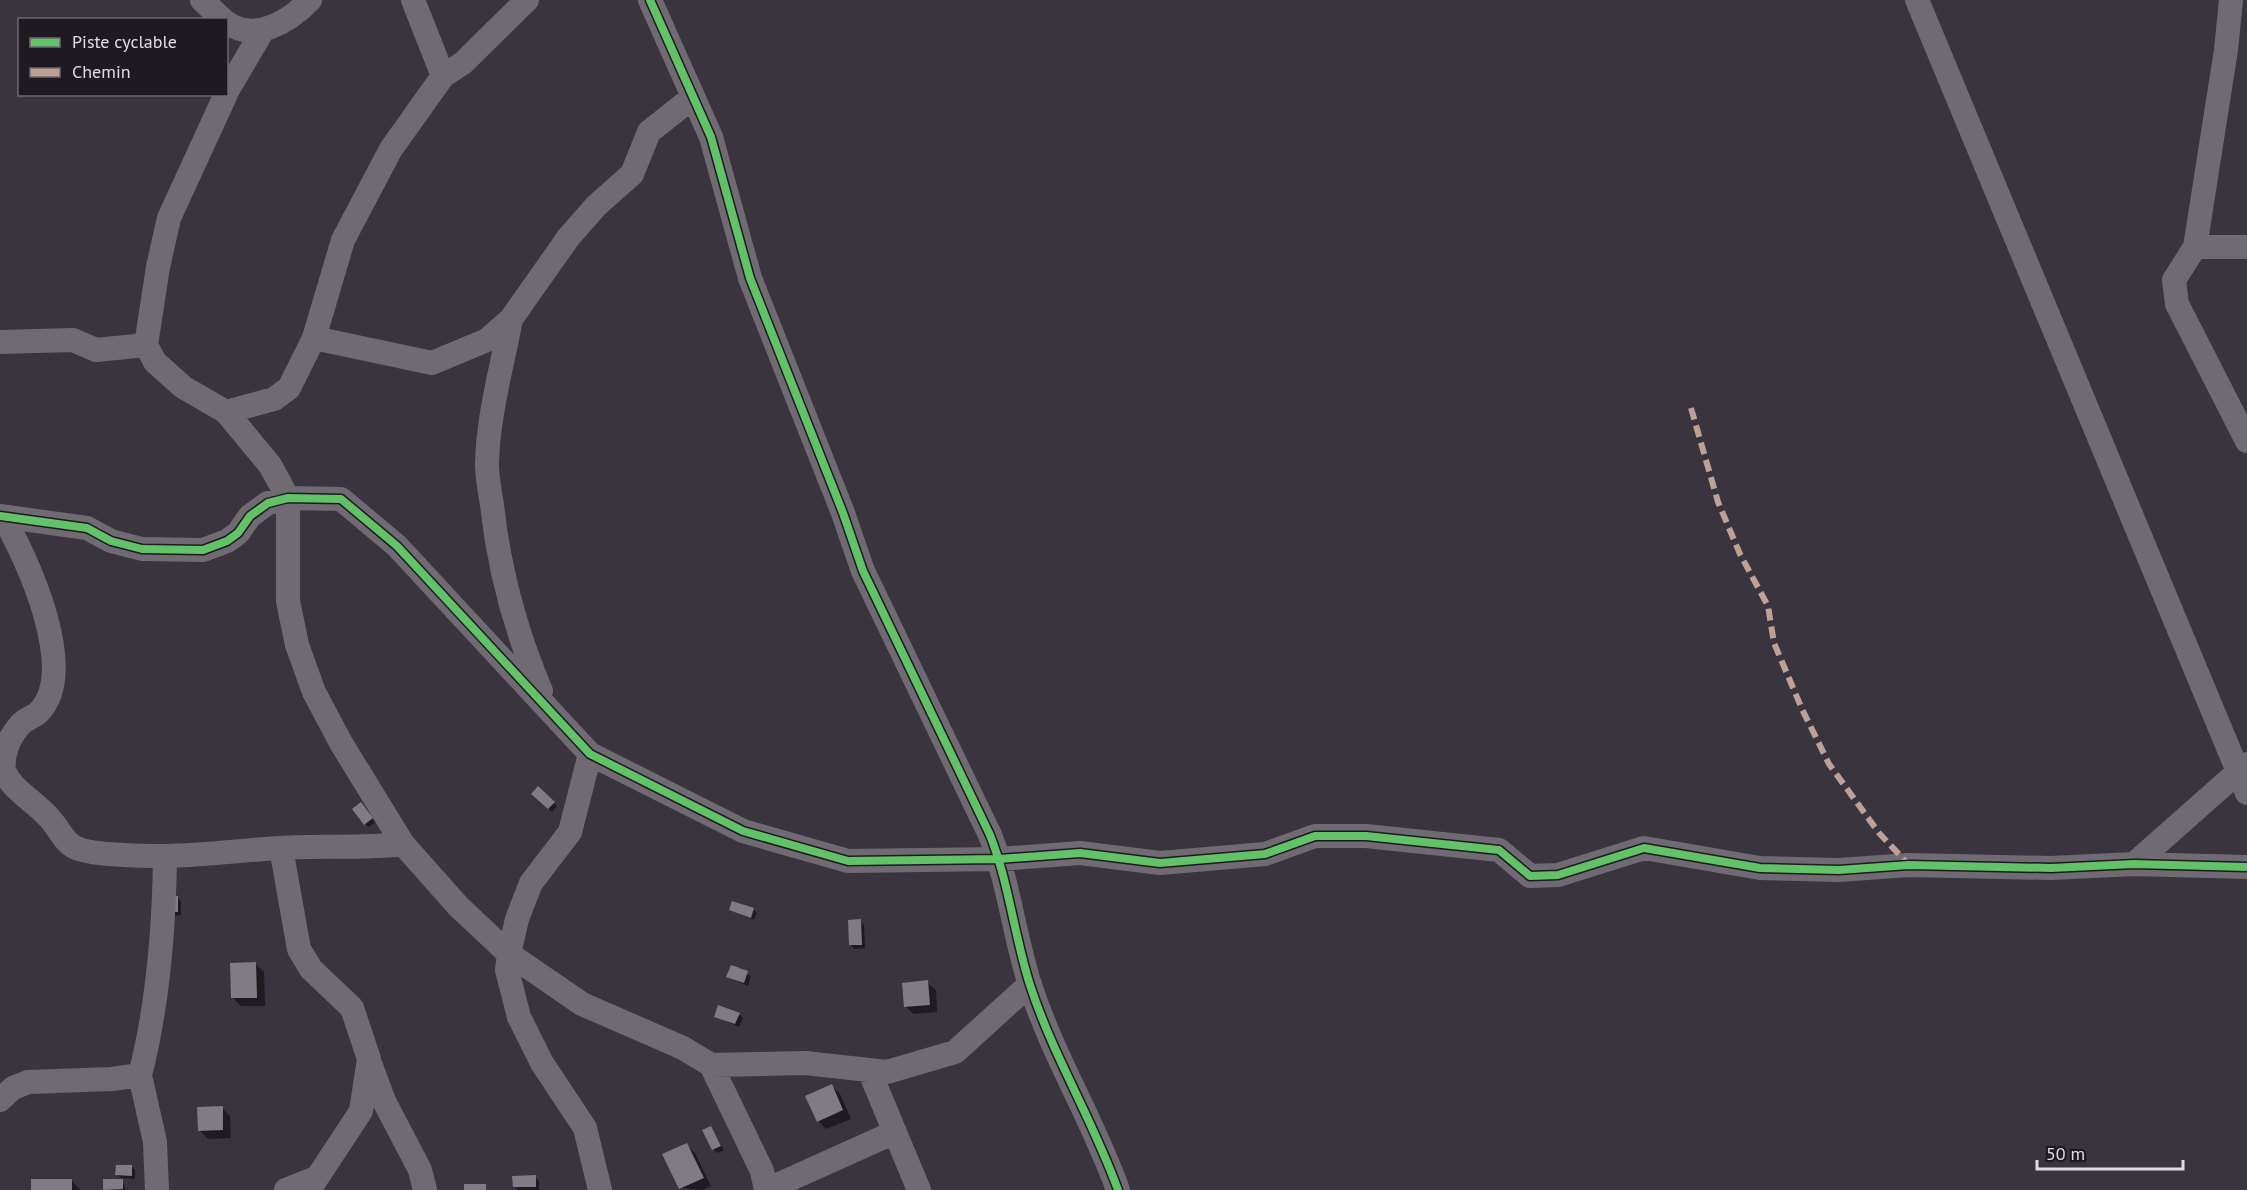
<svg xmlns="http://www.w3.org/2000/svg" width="2247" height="1190" viewBox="0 0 2247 1190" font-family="'PT Sans',sans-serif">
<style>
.shadow{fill:#0007}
.building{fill:#807b84}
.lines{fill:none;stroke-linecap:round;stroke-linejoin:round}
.minor{stroke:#706b73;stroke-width:24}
.quiet{stroke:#bda197;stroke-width:6;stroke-dasharray:12 6;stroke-linecap:butt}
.cycleway-casing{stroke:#1f1a22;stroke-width:11}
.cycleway{stroke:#61c268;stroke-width:8}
</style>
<rect width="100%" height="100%" fill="#3a343e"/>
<path class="shadow" d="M 538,789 L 557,806 L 552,812 L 533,794 Z
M 364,808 L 375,822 L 369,827 L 365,824 Z
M 177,897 L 181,901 L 181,915 L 173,916 Z
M 753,909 L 757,913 L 754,920 L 731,910 Z
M 860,921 L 864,925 L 865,948 L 854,949 L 851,945 Z
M 255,963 L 264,972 L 265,1006 L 241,1006 L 233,998 Z
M 732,967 L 751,976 L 748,986 L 728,977 Z
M 927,982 L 936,990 L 937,1012 L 914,1014 L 905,1006 Z
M 739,1014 L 743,1018 L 739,1027 L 716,1016 Z
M 832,1086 L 840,1094 L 851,1119 L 826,1129 L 818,1121 Z
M 222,1108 L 230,1116 L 231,1138 L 208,1139 L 200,1131 Z
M 711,1128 L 724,1150 L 717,1153 L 713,1149 Z
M 686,1145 L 695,1153 L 711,1186 L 703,1190 L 680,1188 L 664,1155 Z
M 131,1166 L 135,1170 L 135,1179 L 121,1178 L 117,1175 Z
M 535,1177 L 539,1181 L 539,1190 L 518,1190 L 514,1186 Z
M 122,1180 L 126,1190 L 105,1189 Z
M 72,1181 L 80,1190 L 32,1190 Z"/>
<path class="building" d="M 538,786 L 555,802 L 548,809 L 531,794 Z
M 361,802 L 373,818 L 364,825 L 352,809 Z
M 168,896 L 178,896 L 178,912 L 168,912 Z
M 732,901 L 754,908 L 751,918 L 729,910 Z
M 861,919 L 862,945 L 849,945 L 848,920 Z
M 256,962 L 257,998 L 231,998 L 230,963 Z
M 731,965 L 748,971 L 744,983 L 726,977 Z
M 928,980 L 930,1005 L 904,1007 L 902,983 Z
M 718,1005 L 740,1013 L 735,1024 L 714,1017 Z
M 832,1084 L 843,1110 L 817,1122 L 805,1096 Z
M 223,1106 L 223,1130 L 198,1131 L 197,1107 Z
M 711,1126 L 721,1146 L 712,1150 L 702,1130 Z
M 687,1143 L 704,1178 L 679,1189 L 662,1154 Z
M 116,1165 L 132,1165 L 132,1176 L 115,1175 Z
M 536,1175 L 536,1187 L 513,1187 L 512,1176 Z
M 31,1179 L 72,1179 L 72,1190 L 31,1190 Z
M 103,1179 L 123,1179 L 123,1189 L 103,1190 Z
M 464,1184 L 486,1184 L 486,1190 L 464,1190 Z"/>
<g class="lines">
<path class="minor" d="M 202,0 L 223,20
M 413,0 L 443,76 L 463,63 L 527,0
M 650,0 L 711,137 L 750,278 L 843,513 L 863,571 L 990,835 C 1009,883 1014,935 1030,985 C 1053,1056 1093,1120 1118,1190
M 1917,0 L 2247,793
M 2231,0 L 2226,50 L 2195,247 L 2174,280 L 2177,304 L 2247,441
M 226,22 C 254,43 289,22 310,0
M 226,93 L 263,30
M 226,94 L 169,218 L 158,267 L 146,345 L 155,362 L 183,387 L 226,412 L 270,465 L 288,498 L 288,601 L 297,645 L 314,692 L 341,743 L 403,844 L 458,906 L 509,954 L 507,970 L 519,1017 L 542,1063 L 585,1128 L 600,1190
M 2195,247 L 2247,247
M 511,319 C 502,367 488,415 487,464 C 487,478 490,492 492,505 C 499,569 516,632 541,691
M 314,338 L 432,363 L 487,340 L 511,319 L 568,238 L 596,206 L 632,174 L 649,132 L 693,97
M 0,342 L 73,340 L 96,350 L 146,345
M 226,412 L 274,399 L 289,388 L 314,338 L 343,240 L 391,149 L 443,76
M 0,516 L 87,528 L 111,541 L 142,549 L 203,550 L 227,541 L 238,533 L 250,516 L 268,503 L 288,498 L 341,499 L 397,546 L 590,754 L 743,831 L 848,861 L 999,859 L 1080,853 L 1160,863 L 1265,854 L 1315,836 L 1366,836 L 1499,850 L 1530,876 L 1558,875 L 1644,848 L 1760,868 L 1839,870 L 1909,865 L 2051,868 L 2134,864 L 2247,867
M 3,517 C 27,558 79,670 39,712 C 34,717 25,719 20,725 C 9,737 2,755 4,771 C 13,792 37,802 51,820 C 60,830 65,845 79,849 C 93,854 109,854 124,855 C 177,859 227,851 280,848 C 321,845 362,849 403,844
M 590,754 L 570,832 L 531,883 L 517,919 L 509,954 L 582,1004 L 683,1048 L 711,1065 L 762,1171 L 766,1190
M 281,848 L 299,949 L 311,969 L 352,1008 L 369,1059 L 361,1111 L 309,1190
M 2134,864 L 2247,764
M 711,1065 L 805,1063 L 887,1072 L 955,1052 L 1030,984
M 371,1066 L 384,1101 L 420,1170 L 425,1190
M 869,1070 L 919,1190
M 140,1075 L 155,1142 L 157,1190
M 0,1100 L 13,1088 L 28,1082 L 112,1079 L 140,1075 C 158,1005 164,931 165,858
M 286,1190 L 316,1178
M 766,1190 L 895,1132"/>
<path class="quiet" d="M 1691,408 L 1718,502 L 1740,554 L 1768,606 L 1774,643 L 1802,709 L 1829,764 L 1879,833 L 1909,865"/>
<g class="cycleway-casing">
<path id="cycleway" d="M 650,0 L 711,137 L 750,278 L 843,513 L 863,571 L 990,835 C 1009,883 1014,935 1030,985 C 1053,1056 1093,1120 1118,1190
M 0,516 L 87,528 L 111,541 L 142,549 L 203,550 L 227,541 L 238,533 L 250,516 L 268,503 L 288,498 L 341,499 L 397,546 L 590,754 L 743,831 L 848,861 L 999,859 L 1080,853 L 1160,863 L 1265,854 L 1315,836 L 1366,836 L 1499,850 L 1530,876 L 1558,875 L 1644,848 L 1760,868 L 1839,870 L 1909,865 L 2051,868 L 2134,864 L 2247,867"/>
</g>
<use href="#cycleway" class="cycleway"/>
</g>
<rect x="18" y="18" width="210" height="78" fill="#1f1a22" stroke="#6d6771" stroke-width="1.5"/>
<rect x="30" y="38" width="30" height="9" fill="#61c268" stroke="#6d6771" stroke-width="1.5"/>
<text x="72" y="48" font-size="18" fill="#e2dbe7">Piste cyclable</text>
<rect x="30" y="68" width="30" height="9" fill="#bda197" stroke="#6d6771" stroke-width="1.5"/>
<text x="72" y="78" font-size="18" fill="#e2dbe7">Chemin</text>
<path d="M2037 1160v9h146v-9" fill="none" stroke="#e2dbe7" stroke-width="3"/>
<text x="2046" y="1160" font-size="18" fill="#e2dbe7" stroke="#1f1a22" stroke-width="4.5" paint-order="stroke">50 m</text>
</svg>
